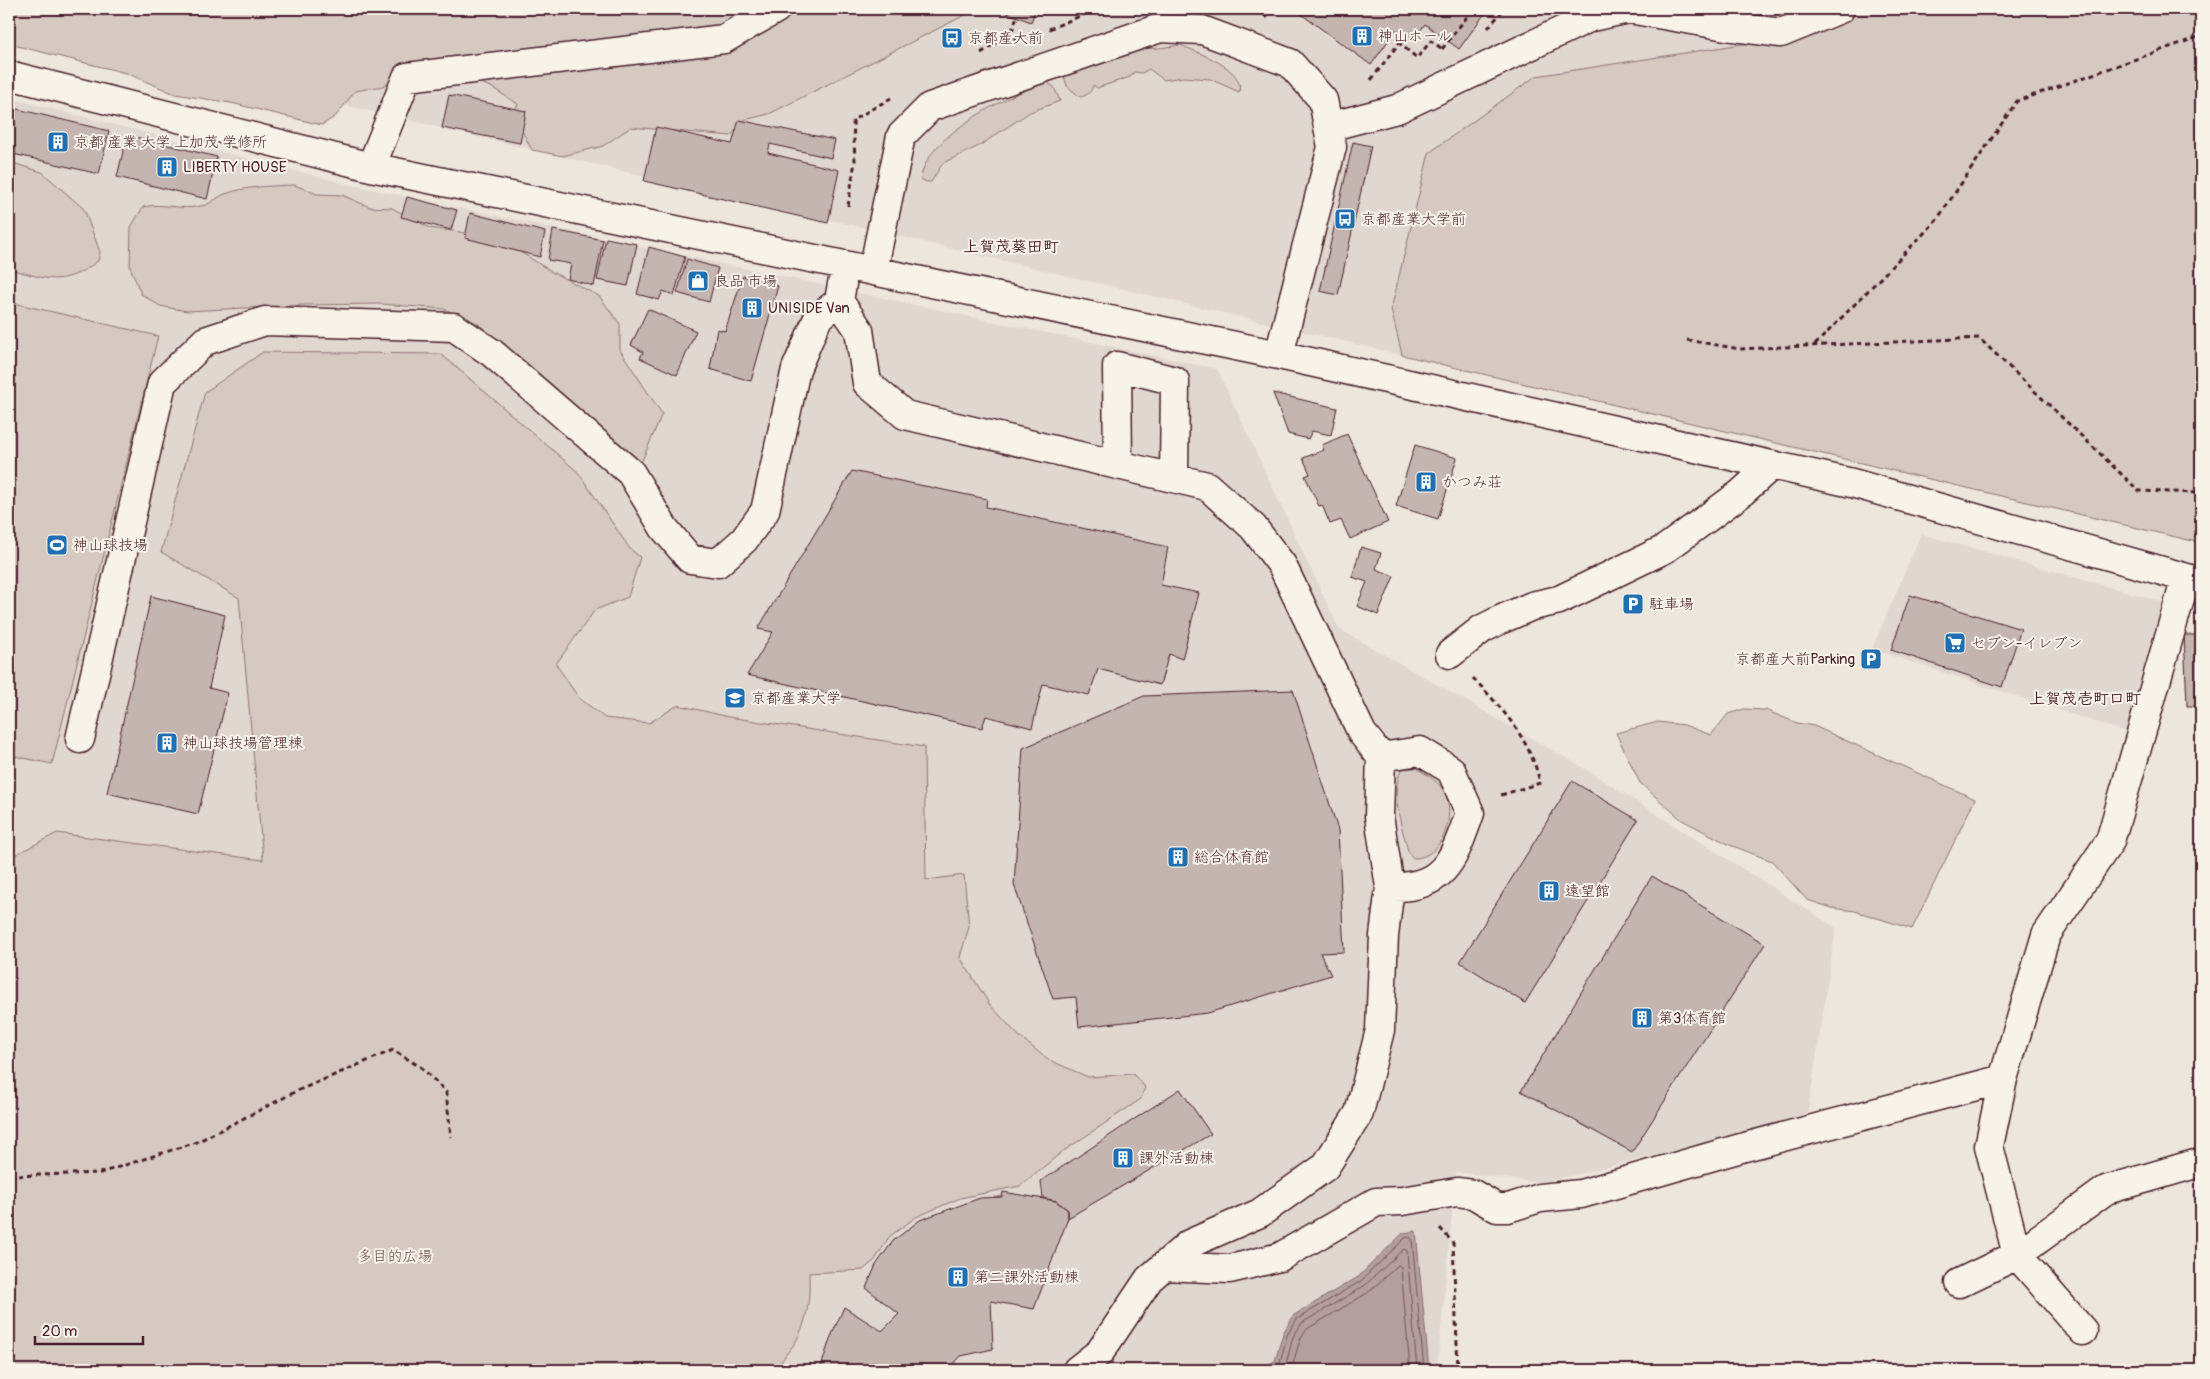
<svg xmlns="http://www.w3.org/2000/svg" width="2210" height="1379" viewBox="0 0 2210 1379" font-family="Pangolin,'Klee One',sans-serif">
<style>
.built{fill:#e0d7d0}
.green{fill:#d5c9c2;stroke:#907476}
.water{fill:#b39f9d;stroke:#896c6f}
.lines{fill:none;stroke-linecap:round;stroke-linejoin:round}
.shore{stroke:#745259;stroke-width:1}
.building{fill:#c4b5b0;stroke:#4a1f2b}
.minor-casing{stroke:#4a1f2b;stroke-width:31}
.path{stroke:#4a1f2b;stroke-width:3;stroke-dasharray:5 4;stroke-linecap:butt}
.minor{stroke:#f7f3e8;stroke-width:28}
.labels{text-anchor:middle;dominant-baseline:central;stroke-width:4;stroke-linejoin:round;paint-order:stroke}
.poi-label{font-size:15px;fill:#4a1f2b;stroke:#f7f3e8;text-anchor:start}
.park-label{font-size:15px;fill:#6d4a51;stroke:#f7f3e8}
.neighbourhood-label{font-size:16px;font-weight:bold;fill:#4a1f2b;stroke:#f7f3e8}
</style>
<rect width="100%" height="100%" fill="#ece6dd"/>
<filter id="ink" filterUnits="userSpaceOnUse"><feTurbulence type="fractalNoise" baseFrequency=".02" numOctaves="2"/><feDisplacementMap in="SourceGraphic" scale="10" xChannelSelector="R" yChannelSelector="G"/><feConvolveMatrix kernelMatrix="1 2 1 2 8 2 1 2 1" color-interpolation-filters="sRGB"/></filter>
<g filter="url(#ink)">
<path class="built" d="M 59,9 L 1853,9 L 1391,309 L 1402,355 L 48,35 Z
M 9,98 L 347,184 L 1217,369 L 1339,629 L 1582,767 L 1836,928 L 1807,1118 L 1542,1183 L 1456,1172 L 1437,1370 L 9,1370 Z
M 1921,534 L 2173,605 L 2135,735 L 1872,649 Z"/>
<path class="green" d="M 9,9 L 977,9 L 769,114 L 744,120 L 731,136 L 631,127 L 603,146 L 563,156 L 532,150 L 513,114 L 518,104 L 491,87 L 419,61 L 383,86 L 355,91 L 336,116 L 322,125 L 231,103 L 175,94 L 126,73 L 9,44 Z
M 1853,9 L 2201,9 L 2201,543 L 1402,355 L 1391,309 L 1429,153 L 1536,76 L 1807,34 Z
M 1181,45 C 1197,53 1246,68 1239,92 L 1210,79 L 1183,77 L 1164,80 L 1149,69 L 1142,73 L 1134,72 L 1130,77 L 1097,88 L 1093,85 C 1092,92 1087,96 1080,97 L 1067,86 L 1064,76 L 1072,68 L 1144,48 C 1151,50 1172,46 1181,45 Z
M 1045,81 L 1054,87 L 1060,101 L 1030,112 L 979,146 L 943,163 L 931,182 L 926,182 L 921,179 C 925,135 1008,97 1045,81 Z
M 9,162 L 42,172 L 84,209 L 100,252 L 98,261 C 61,288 49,279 9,269 Z
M 295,185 L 317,194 L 342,195 L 370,207 L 392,208 L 430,228 L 460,232 L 494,241 L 524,254 L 552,272 L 599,296 L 620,324 L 620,350 L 662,414 L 641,463 L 477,323 L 444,309 L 382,304 L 303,305 L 187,311 L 160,306 L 141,294 L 130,267 L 131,227 L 143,207 C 163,202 181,211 201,206 C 210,205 217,197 225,194 C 247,186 272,186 295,185 Z
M 9,302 L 158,336 L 52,764 L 9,755 Z
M 263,352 L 441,354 L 578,472 L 630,549 L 640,557 L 628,597 L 595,610 L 556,664 L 578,697 L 605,718 L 649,723 L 678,705 L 729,717 L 924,747 L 926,880 L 964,875 L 969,927 L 960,957 L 990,1005 L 1019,1036 L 1047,1059 L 1088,1077 L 1133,1074 L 1145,1087 L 1141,1099 L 1062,1152 L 1020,1186 L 960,1198 L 916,1217 L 889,1237 L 875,1260 L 863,1270 L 809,1273 C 810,1298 808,1321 795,1343 C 789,1351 780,1361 778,1370 L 9,1370 L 9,858 L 57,833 L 263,860 L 239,598 L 161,552 L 205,392 Z
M 1744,709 L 1765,710 L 1797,723 L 1814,726 L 1975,799 L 1912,929 L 1855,911 L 1832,908 L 1807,900 L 1772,861 L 1730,845 L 1682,820 L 1640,783 L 1616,733 L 1658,722 L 1684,725 L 1711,735 L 1728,714 Z
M 1416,768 C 1426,774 1440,782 1445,793 C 1456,816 1442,860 1412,858 L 1408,851 C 1402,826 1389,792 1402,769 Z"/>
<path class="water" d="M 1416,1231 L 1429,1370 L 1256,1370 L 1275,1361 L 1283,1333 L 1294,1315 L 1358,1277 L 1403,1233 Z"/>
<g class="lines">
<path class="shore" d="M 1267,1370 L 1280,1363 L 1287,1335 L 1297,1319 L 1361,1281 L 1405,1238 L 1409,1237 L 1412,1239 L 1424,1370
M 1281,1370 L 1286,1364 L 1293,1337 L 1302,1323 L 1364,1286 L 1404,1249 L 1407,1251 L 1417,1370
M 1291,1370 L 1300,1340 L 1307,1329 L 1369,1292 L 1398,1265 L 1401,1267 L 1410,1370"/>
</g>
<path class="building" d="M 1006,9 L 1036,9 L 1031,22 L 1005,12 Z
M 1294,9 L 1488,9 L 1459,49 L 1425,24 L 1413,41 L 1396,30 L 1371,65 Z
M 449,95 L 526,111 L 520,143 L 442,128 Z
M 9,107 L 109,131 L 99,174 L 9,153 Z
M 739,120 L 835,140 L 831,158 L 770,144 L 768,153 L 839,170 L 828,223 L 644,181 L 656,127 L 732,144 Z
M 127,135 L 217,157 L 207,199 L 117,177 Z
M 1353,142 L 1371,146 L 1338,295 L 1320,291 Z
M 407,197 L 457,210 L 451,230 L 401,217 Z
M 470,213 L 545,232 L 540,257 L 465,238 Z
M 553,230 L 603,240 L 594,286 L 568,279 L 571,264 L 548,260 Z
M 606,238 L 637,244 L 628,286 L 597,280 Z
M 649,247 L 685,257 L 674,295 L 663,291 L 659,300 L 637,294 Z
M 687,259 L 718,268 L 709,302 L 677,293 Z
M 743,276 L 778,286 L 751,381 L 710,369 L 717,329 L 725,331 Z
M 648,309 L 696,331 L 677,375 L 640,358 L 643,352 L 631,345 Z
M 1273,393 L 1337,408 L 1331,435 L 1312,431 L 1308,439 L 1288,434 Z
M 1347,434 L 1388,522 L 1350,539 L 1341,520 L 1330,524 L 1322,505 L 1319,506 L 1305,476 L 1310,474 L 1303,458 L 1324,450 L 1322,445 Z
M 1415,445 L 1457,458 L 1438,519 L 1396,506 Z
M 852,471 L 987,499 L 986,507 L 1168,547 L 1161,585 L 1199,593 L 1182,659 L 1169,654 L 1160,685 L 1098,669 L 1089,695 L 1043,684 L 1032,728 L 986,716 L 982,728 L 747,675 L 773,632 L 758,629 Z
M 1361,547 L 1381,553 L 1376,569 L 1394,576 L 1378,615 L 1357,606 L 1367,582 L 1352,577 Z
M 1910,595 L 2021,629 L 2002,687 L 1891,650 Z
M 151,596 L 225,615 L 209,688 L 228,693 L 198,814 L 107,793 Z
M 2184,635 L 2201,635 L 2201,706 L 2187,706 Z
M 1293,690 L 1338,830 L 1344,952 L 1320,953 L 1331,975 L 1208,1013 L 1079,1027 L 1076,997 L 1053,999 L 1014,885 L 1023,748 L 1144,696 Z
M 1572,781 L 1638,820 L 1525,1003 L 1460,962 Z
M 1652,876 L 1765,944 L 1632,1152 L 1521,1091 Z
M 1180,1089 L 1211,1134 L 1068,1218 L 1068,1210 L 1056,1201 L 1043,1198 L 1041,1181 Z
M 1003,1192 L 1056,1201 L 1068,1210 L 1068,1218 L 1034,1309 L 991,1301 L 993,1349 L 961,1356 L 948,1370 L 820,1370 L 830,1339 L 844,1307 L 882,1331 L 899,1314 L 866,1288 L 876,1265 L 893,1241 L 920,1220 L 980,1198 L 1002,1197 Z"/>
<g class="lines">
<g class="minor-casing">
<path id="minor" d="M 9,75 L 371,167 L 1279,355 L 1852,483 L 2201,582
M 1328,127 L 1397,109 L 1591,17 L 1629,9 L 1726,26 L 1781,33 L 1840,9
M 371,167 L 407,77 L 724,39 L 776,9
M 873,271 L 901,136 L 930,107 L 1160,28 L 1202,30 L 1290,63 L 1323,100 L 1332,147 L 1279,355
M 839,301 L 859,330 L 867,383 L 905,415 L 1207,486 L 1253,527 L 1282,565 L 1362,733 L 1381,757 L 1379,816 L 1390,887 L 1384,936 L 1380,1030 L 1359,1113 L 1325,1167 L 1260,1213 L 1189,1244 L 1149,1279 L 1100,1352 L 1077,1370
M 1117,366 L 1175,381 L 1174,478 L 1118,465 Z
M 1450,654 L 1482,629 L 1502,619 L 1532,606 L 1559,600 L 1665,549 L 1740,494 L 1772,465
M 80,739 L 162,383 L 205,341 L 265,321 L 454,327 L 492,353 L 631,473 L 664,528 L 690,559 L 718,563 L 744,540 L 765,511 L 796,369 L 818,318 L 839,301 L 842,284
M 1381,757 L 1420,751 L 1451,770 L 1470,813 C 1454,857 1446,889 1390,887
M 1164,1266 L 1230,1269 L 1280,1257 L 1376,1202 L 1402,1201 L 1457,1192 L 1473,1194 L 1497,1208 L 1508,1208 L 1540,1198 L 1581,1194 L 1741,1148 L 2003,1079
M 1959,1283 L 2017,1255 L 2106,1190 L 2195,1164 L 2201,1164
M 2083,1331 L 2017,1255 L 1989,1146 L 2003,1079 L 2046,935 L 2110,841 L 2186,578"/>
</g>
<path class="path" d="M 1257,9 L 1269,19
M 1488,28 L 1504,9
M 1049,29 L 1097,9
M 1009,40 L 1017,16
M 1442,49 L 1473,9
M 981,53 L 994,44 L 1036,34
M 1371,80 L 1399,43 L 1417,58 L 1431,41 L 1444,50
M 848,206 L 855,161 L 853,120 L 891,98
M 1687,340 L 1740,349 L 1979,338 L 2139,491 L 2201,493
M 1815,345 L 1936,221 L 2017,101 L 2201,36
M 1473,678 C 1502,708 1531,740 1540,783 L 1498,796
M 9,1176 L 100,1173 L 197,1142 L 297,1091 L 393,1050 L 422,1068 L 446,1092 L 451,1137
M 1440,1228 L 1453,1243 L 1458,1370"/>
<use href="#minor" class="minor"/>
</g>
</g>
<defs>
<g id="building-square" transform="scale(1.125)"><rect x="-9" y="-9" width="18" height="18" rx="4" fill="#1f6fb2" stroke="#f7f3e8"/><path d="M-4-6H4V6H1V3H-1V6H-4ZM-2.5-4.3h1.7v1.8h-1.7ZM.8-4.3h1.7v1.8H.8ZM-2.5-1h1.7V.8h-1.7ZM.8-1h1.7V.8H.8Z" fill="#fff"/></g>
<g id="bus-square" transform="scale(1.125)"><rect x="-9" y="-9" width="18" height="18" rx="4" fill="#1f6fb2" stroke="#f7f3e8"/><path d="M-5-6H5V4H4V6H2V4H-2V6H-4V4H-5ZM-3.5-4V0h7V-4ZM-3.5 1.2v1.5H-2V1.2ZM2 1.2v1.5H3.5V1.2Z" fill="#fff"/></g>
<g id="shop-square" transform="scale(1.125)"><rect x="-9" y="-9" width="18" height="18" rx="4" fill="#1f6fb2" stroke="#f7f3e8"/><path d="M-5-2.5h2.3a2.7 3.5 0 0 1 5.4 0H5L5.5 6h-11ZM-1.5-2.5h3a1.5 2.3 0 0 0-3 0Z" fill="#fff"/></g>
<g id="stadium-square" transform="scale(1.125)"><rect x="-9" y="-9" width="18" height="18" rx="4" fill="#1f6fb2" stroke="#f7f3e8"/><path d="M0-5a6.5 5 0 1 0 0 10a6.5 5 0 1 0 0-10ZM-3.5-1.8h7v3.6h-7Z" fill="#fff"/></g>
<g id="parking-square" transform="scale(1.125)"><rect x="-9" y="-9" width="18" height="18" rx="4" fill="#1f6fb2" stroke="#f7f3e8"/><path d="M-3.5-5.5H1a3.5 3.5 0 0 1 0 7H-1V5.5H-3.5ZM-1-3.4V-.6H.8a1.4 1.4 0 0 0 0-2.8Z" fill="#fff"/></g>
<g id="supermarket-square" transform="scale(1.125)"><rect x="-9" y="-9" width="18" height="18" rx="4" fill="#1f6fb2" stroke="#f7f3e8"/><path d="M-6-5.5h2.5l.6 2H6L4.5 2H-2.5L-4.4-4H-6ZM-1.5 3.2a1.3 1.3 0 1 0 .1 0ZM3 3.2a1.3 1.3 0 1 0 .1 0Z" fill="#fff"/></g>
<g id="university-square" transform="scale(1.125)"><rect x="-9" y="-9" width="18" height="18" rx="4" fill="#1f6fb2" stroke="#f7f3e8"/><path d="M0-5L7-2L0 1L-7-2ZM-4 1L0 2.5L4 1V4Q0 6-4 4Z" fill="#fff"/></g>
</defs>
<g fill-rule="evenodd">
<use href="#building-square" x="1362" y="36"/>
<use href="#bus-square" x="952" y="38"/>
<use href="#building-square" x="58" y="142"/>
<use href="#building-square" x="167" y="167"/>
<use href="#bus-square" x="1345" y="219"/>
<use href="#shop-square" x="698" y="281"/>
<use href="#building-square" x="752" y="308"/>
<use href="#building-square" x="1426" y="482"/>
<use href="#stadium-square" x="57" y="545"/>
<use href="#parking-square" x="1633" y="604"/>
<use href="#supermarket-square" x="1955" y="643"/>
<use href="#parking-square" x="1871" y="659"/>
<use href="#university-square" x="735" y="698"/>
<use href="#building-square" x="167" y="743"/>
<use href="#building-square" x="1178" y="857"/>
<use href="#building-square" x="1549" y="891"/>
<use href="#building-square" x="1642" y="1018"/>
<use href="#building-square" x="1123" y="1158"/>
<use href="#building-square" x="958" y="1277"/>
</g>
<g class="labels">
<g class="poi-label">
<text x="1378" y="36">神山ホール</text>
<text x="968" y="38">京都産大前</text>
<text x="74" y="142">京都 産業 大学 上加茂 学修所</text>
<text x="183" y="167">LIBERTY HOUSE</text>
<text x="1361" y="219">京都産業大学前</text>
<text x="714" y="281">良品 市場</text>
<text x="768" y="308">UNISIDE Van</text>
<text x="1442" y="482">かつみ荘</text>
<text x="73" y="545">神山球技場</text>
<text x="1649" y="604">駐車場</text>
<text x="1971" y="643">セブン-イレブン</text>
<text x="1855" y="659" text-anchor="end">京都産大前Parking</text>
<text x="751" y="698">京都産業大学</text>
<text x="183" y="743">神山球技場管理棟</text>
<text x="1194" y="857">総合体育館</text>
<text x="1565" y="891">遠望館</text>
<text x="1658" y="1018">第3体育館</text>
<text x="1139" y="1158">課外活動棟</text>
<text x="974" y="1277">第二課外活動棟</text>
</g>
<g class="park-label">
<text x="395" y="1256">多目的広場</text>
</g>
<g class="neighbourhood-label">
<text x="1011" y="247">上賀茂葵田町</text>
<text x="2085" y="699">上賀茂壱町口町</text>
</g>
</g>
<rect width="2210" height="1379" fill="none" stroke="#f7f3e8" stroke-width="30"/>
<rect x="15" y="15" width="2180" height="1349" fill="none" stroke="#4a1f2b" stroke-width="2" filter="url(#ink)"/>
<path d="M35 1336v8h108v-8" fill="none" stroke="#4a1f2b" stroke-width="2.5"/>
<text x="42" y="1336" font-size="15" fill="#4a1f2b" stroke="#f7f3e8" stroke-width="4" paint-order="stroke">20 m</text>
</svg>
